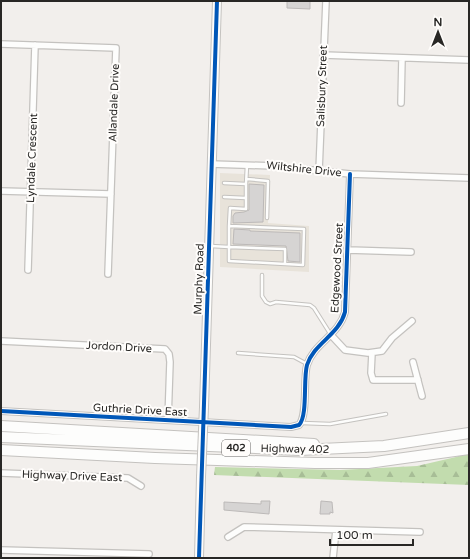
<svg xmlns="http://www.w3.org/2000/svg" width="470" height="559" viewBox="0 0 470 559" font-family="'Varela Round',sans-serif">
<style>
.built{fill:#e8e3da}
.forest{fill:url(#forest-firs)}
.building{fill:#d6d4d3;stroke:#bcb9b8}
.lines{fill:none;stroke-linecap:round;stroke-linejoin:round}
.lane-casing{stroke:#c4c2bf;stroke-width:4.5}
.street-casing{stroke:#c4c2bf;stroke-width:8}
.secondary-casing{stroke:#c4c2bf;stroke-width:10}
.highway-casing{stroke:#c4c2bf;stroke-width:12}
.lane{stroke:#fdfdfc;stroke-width:2.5}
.street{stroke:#fdfdfc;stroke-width:5.5}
.secondary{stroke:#fdfdfc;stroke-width:8}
.highway{stroke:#fdfdfc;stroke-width:10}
.secondary-bridge-casing{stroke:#c4c2bf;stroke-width:10;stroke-linecap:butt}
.secondary-bridge{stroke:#fdfdfc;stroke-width:8}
.cycleway-casing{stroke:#fffdfb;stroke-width:6}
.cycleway{stroke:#0057b8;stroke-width:4}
.labels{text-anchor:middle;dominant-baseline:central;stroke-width:4;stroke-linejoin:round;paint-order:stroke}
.shield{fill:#fffdfb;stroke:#686765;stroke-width:1}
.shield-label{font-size:10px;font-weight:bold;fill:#282725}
.street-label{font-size:11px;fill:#282725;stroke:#fffdfb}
</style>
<defs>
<pattern id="forest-firs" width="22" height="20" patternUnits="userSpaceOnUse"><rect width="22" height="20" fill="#c2dcae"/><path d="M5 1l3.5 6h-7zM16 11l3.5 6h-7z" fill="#a7bd96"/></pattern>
</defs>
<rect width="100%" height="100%" fill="#f2efec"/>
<path class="built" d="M 220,173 L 270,175 L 268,223 L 309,226 L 309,272 L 220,267 Z"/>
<path class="forest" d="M 469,454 L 469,485 L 214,475 L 215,467 L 340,470 L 417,466 Z"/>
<path class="building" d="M 287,1 L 310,1 L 310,9 L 287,8 Z
M 249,184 L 264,185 L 263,222 L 233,223 L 233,216 L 235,213 L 244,212 L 249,210 Z
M 234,229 L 250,230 L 250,231 L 300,233 L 300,262 L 288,261 L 286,246 L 233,244 Z
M 261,501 L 270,501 L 269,514 L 224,510 L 224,502 L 261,504 Z
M 321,501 L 332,502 L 333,513 L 330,512 L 330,514 L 320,514 Z"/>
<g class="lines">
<g class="lane-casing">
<path id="lane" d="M 247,179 L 268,181 L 267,218
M 224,183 L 246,184 L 246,198
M 246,184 L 247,165
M 229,226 L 229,247 L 285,249 L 285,264
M 211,246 L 229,247 L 229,261 L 303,265 L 304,229 L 229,226 L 230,208 L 246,209 L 246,198 L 224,197
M 262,275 L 262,296 L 266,302 L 270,304 L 276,302 L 310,305 L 314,308 L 331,335
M 238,353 L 294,357 L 307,364
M 302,423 L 330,424 L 386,414"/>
</g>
<g class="street-casing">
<path id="street" d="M 1,44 L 116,48 L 108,274
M 323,55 L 469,60
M 401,103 L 402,58
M 211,164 L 274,166 L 350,174 L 469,178
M 319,171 L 326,1
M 1,191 L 111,194
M 348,250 L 411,252
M 28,270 L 35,45
M 331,335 L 345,350 L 368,353 L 382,351 L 392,338 L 412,321
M 1,341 L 165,349 L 169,354 L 170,362 L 168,420
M 372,353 L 371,373 L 373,380 L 418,380
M 413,362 L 422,396
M 1,411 L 291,427 L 299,425 C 308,416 303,379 307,365 C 314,343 339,335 345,312 L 350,174
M 1,473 L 128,478 L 141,486
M 228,537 L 244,527 L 420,532
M 1,550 L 149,554
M 333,558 L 336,530"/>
</g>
<g class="secondary-casing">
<path id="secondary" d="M 204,407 L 217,1
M 199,558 L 201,477"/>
</g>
<g class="highway-casing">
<path id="highway" d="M 1,426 L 314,444
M 1,437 L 300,450 L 384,446 L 469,433
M 1,450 L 155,458 L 315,463 L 368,463 L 469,449"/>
</g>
<use href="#lane" class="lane"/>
<use href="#street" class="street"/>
<use href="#secondary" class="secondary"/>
<use href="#highway" class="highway"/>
<g class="secondary-bridge-casing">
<path id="secondary-bridge" d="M 201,477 L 204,407"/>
</g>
<use href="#secondary-bridge" class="secondary-bridge"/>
<g class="cycleway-casing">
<path id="cycleway" d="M 1,411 L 291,427 L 299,425 C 308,416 303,379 307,365 C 314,343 339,335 345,312 L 350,174
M 199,558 L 217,1"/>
</g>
<use href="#cycleway" class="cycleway"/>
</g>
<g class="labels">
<rect class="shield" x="222" y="440" width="28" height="16" rx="3"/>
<g class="shield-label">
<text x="236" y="448">402</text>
</g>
<g class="street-label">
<text transform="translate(322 86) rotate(-88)">Salisbury Street</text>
<text transform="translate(114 103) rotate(-88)">Allandale Drive</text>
<text transform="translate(32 158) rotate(-88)">Lyndale Crescent</text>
<text transform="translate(304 169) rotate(6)">Wiltshire Drive</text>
<text transform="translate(337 268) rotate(-87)">Edgewood Street</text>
<text transform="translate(199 279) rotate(-88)">Murphy Road</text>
<text transform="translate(119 347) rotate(3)">Jordon Drive</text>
<text transform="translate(140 410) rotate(3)">Guthrie Drive East</text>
<text transform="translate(295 449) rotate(1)">Highway 402</text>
<text transform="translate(72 476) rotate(2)">Highway Drive East</text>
</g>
</g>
<rect width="470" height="559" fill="none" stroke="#282725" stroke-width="4"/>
<g transform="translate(438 32)" stroke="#fffdfb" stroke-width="3" paint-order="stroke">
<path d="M0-3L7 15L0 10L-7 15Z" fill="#282725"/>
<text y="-6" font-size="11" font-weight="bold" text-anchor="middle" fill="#282725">N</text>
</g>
<path d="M330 539v6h83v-6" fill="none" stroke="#282725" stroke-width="2"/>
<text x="336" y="539" font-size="12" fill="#282725" stroke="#fffdfb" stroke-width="3" paint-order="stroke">100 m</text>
</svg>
